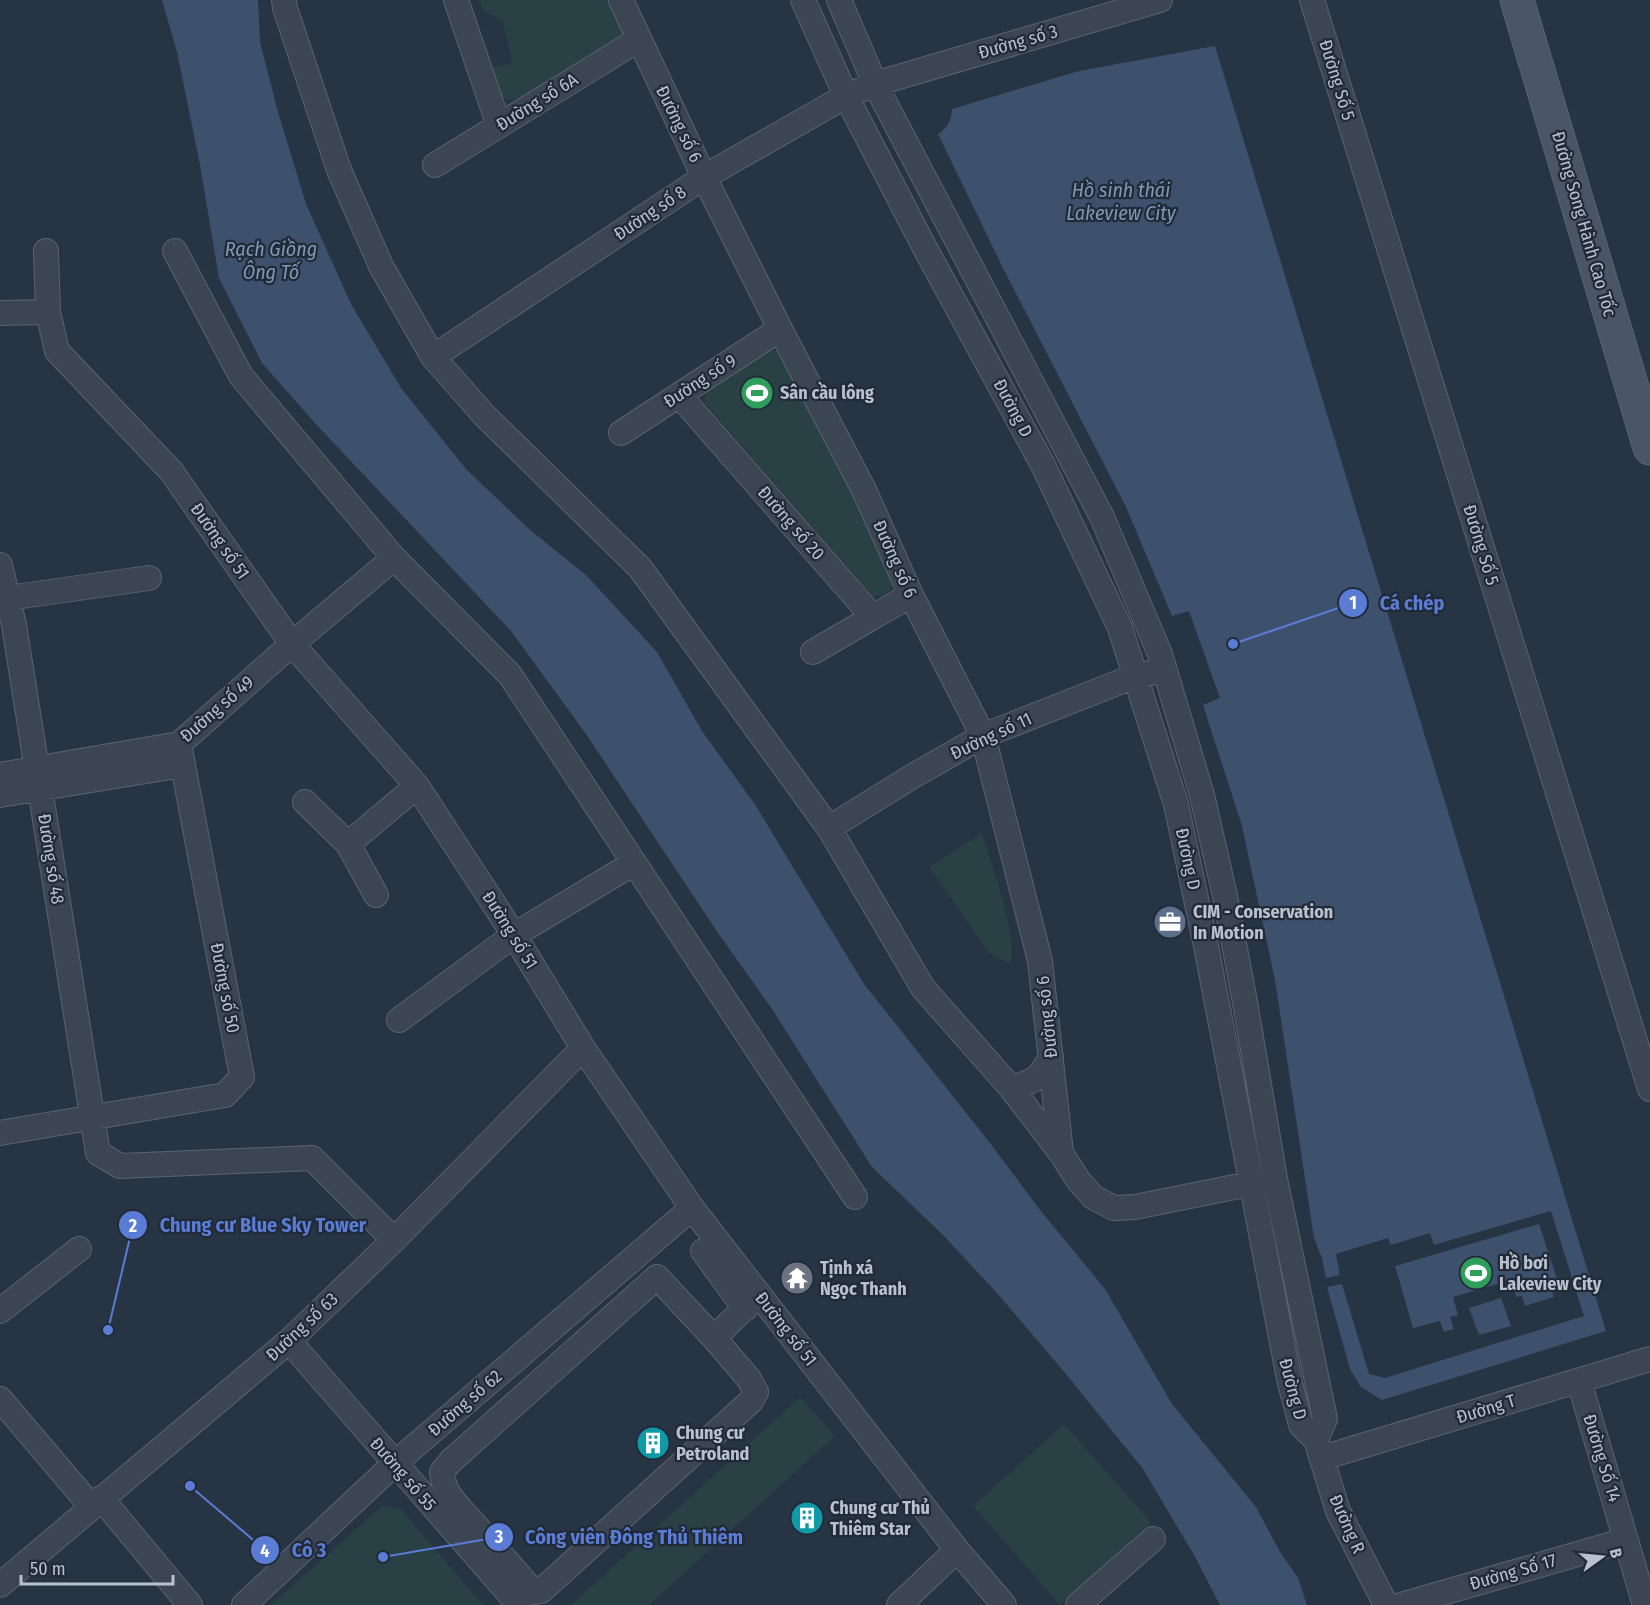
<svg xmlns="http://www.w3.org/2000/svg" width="1650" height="1605" viewBox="0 0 1650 1605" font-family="'Fira Sans Condensed',sans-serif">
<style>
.green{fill:#294144}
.water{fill:#3e516c}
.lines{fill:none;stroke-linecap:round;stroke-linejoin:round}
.street-casing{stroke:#5a6370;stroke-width:26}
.secondary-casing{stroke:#5a6370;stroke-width:35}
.street{stroke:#3c4653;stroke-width:24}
.secondary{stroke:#4a5566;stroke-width:33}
.labels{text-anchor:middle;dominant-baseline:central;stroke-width:4.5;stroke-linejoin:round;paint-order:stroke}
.street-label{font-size:18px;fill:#b9c1cd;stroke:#202a38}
.poi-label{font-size:18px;font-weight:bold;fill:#b9c1cd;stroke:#202a38;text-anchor:start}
.water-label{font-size:20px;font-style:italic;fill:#8197b3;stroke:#202a38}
.leader{fill:none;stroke:#5b7cd4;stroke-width:2}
.callout-dot{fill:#5b7cd4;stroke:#202a38;stroke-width:2}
.mark-label{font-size:18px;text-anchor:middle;font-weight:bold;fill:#fff}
.callout-label{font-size:20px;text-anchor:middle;font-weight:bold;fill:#5b7cd4;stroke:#202a38;stroke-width:4.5;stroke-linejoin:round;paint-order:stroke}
</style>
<rect width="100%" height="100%" fill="#273443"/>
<path class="green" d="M 478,0 L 612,0 L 625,30 L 621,38 L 521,98 C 496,105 497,87 492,68 L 512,63 L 503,21 L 484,11 Z
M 767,349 L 779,352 L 786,359 L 893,574 C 896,590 888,595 873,597 L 705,403 L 705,395 L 710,388 Z
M 982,833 C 991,862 1019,938 1010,964 L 990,954 L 929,867 Z
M 800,1397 L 835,1436 L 649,1605 L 571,1605 Z
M 1064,1424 L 1151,1522 L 1060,1605 L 973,1506 Z
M 382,1506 L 401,1509 L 483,1605 L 271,1605 Z"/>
<path class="water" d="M 162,0 L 258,0 L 260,42 L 278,112 L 306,204 L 351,304 L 401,388 L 466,469 L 529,529 L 587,576 L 657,652 L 702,731 L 756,806 L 864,984 L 990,1143 L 1040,1210 L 1105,1289 L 1172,1404 L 1256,1507 L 1280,1552 L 1298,1578 L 1307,1605 L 1220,1605 L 1194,1555 L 1143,1469 L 1066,1374 L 997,1293 L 942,1234 L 872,1167 L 772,1009 L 716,930 L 586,734 L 511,631 L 314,422 L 262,363 L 219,278 L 200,165 L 177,52 Z
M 1215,46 L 1606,1331 L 1382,1400 L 1361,1387 L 1350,1369 L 1327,1287 L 1342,1284 L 1369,1374 L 1385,1378 L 1584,1316 L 1551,1211 L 1434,1245 L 1430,1233 L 1391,1245 L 1388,1238 L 1336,1254 L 1340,1275 L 1326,1278 L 1322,1258 L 1314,1238 L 1275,980 L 1242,826 L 1203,705 L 1220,698 L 1189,611 L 1172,616 L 1126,507 L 1003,268 L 938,134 C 948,127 951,121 952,109 L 1079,71 Z
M 1539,1224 L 1559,1285 L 1551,1287 L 1554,1297 L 1525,1306 L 1522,1296 L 1516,1297 L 1511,1280 L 1453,1297 L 1458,1315 L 1450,1317 L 1454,1329 L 1444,1332 L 1440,1321 L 1413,1328 L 1395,1266 Z
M 1501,1298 L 1511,1326 L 1479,1335 L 1469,1308 Z"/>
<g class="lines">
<g class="street-casing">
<path id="street" d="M 284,0 L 285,8 L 339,170 L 381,266 L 433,357 L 484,415 L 640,568 L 829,828 L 923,988 L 1011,1088 L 1061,1153 L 1078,1180 L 1093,1197 L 1114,1208 L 1135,1207 L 1275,1179
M 456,0 L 499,126
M 621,0 L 704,177 L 780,329 L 864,490 L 911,595 L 983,736 L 1040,961 L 1061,1153
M 803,0 L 846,96 L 926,250 L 1043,465 L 1120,628 L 1176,804 L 1206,946 L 1289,1379 L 1301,1425 L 1316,1440 L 1338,1511 L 1386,1605
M 839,0 L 875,84 L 1102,517 L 1160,654 L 1202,795 L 1225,896 L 1245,1002 L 1275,1179 L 1325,1419 L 1316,1440
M 1312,0 L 1650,1089
M 435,165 L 638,40
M 46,251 L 48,312 L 57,351 L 171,471 L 292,644 L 417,786 L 514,935 L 583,1048 L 692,1208 L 957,1550 L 1004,1605
M 175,251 L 241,376 L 394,558 L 510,675 L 855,1197
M 0,313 L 48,312
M 433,357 L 704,177 L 846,96 L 875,84 L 1160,0
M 679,395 L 873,617 L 911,595
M 621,433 L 780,329
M 0,565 L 14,625 L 98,1153 L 120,1166 L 312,1158 L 394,1240
M 8,598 L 149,578
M 813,652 L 873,617
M 0,775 L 179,744 L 292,644 L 394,558
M 0,795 L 183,765
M 305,802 L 348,844 L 376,895
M 829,828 L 913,776 L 983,736 L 1135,676 L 1150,673
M 348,844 L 417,786
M 399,1020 L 514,935 L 634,863
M 1011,1088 C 1036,1081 1039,1079 1051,1057
M 0,1133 L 225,1095 L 242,1077 L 179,744
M 703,1251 L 745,1309
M 0,1311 L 79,1249
M 289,1341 L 519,1605
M 1579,1381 L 1645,1605
M 0,1399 L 91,1506
M 1322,1458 L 1650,1359
M 101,1498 L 190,1605
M 469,1518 C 455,1503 443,1492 442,1472 L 451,1461 L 657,1277 L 714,1338
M 455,1532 L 469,1518 L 525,1582 L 535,1592 L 541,1591 L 751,1401 L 756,1392 L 749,1379 L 714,1338 L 759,1294
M 0,1585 L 289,1341 L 394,1240 L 583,1048
M 244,1605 L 394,1464 L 692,1208
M 899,1605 L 957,1550
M 1078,1605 L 1153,1539
M 1401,1605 L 1626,1540"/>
</g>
<g class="secondary-casing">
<path id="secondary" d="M 1517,0 L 1650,448"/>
</g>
<use href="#street" class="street"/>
<use href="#secondary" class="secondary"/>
</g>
<defs>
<g id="stadium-disc" transform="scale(1.725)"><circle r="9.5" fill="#2e9e5b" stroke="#202a38"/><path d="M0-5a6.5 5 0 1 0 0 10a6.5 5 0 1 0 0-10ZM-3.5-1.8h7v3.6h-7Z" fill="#fff"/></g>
<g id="office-disc" transform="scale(1.725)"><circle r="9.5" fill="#5c6f8a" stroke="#202a38"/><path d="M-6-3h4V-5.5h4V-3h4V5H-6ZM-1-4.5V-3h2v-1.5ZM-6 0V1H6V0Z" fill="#fff"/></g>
<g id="temple-disc" transform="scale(1.725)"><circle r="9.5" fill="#6b7280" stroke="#202a38"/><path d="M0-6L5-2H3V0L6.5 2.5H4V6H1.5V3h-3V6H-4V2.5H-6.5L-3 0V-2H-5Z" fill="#fff"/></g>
<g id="building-disc" transform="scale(1.725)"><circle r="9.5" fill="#0f9aa8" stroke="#202a38"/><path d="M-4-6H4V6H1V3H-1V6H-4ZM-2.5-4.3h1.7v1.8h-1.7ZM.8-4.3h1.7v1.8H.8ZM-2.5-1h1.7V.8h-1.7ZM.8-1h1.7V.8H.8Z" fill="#fff"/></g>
</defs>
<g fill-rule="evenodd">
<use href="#stadium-disc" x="757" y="393"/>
<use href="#office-disc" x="1170" y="922"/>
<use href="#stadium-disc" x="1476" y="1273"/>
<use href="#temple-disc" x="797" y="1278"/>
<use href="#building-disc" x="653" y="1443"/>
<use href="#building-disc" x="807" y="1518"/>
</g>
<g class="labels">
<g class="street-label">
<text transform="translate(1018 42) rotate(-16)">Đường số 3</text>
<text transform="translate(1337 80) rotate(73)">Đường Số 5</text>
<text transform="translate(537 102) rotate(-32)">Đường số 6A</text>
<text transform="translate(679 124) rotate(64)">Đường số 6</text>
<text transform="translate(650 213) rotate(-34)">Đường số 8</text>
<text transform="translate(1584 224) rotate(74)">Đường Song Hành Cao Tốc</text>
<text transform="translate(700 381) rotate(-33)">Đường số 9</text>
<text transform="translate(1013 408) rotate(62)">Đường D</text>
<text transform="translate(791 523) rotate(49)">Đường số 20</text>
<text transform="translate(220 541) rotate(55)">Đường số 51</text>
<text transform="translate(1481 545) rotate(73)">Đường Số 5</text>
<text transform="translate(895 559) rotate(66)">Đường số 6</text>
<text transform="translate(217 709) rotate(-41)">Đường số 49</text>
<text transform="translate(991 736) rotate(-25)">Đường số 11</text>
<text transform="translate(51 859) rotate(81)">Đường số 48</text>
<text transform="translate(1188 859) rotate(78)">Đường D</text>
<text transform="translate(510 930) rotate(58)">Đường số 51</text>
<text transform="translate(225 988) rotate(79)">Đường số 50</text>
<text transform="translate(1047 1017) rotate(-96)">Đường số 6</text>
<text transform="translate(302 1327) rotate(-43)">Đường số 63</text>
<text transform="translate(786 1329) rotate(52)">Đường số 51</text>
<text transform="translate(1293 1389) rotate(75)">Đường D</text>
<text transform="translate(465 1403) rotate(-41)">Đường số 62</text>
<text transform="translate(1486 1409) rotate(-17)">Đường T</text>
<text transform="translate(1602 1458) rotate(73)">Đường Số 14</text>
<text transform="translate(403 1474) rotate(49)">Đường số 55</text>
<text transform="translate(1347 1524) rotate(66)">Đường R</text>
<text transform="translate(1513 1572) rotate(-16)">Đường Số 17</text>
</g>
<g class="poi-label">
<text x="780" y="393">Sân cầu lông</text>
<text x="1193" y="912">CIM - Conservation<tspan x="1193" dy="21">In Motion</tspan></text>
<text x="1499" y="1263">Hồ bơi<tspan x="1499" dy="21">Lakeview City</tspan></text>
<text x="820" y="1268">Tịnh xá<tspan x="820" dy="21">Ngọc Thanh</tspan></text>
<text x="676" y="1433">Chung cư<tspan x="676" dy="21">Petroland</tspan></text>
<text x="830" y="1508">Chung cư Thủ<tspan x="830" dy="21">Thiêm Star</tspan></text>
</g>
<g class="water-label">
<text x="1121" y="190">Hồ sinh thái<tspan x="1121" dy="23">Lakeview City</tspan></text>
<text x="271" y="249">Rạch Giồng<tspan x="271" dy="23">Ông Tố</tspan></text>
</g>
</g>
<path class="leader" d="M1233 644L1353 603M108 1330L133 1225M383 1557L499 1537M190 1486L265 1550"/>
<g class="callout-dot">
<circle cx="1233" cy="644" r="6"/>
<circle cx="108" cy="1330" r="6"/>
<circle cx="383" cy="1557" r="6"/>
<circle cx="190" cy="1486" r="6"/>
<circle cx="1353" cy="603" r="15"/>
<circle cx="133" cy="1225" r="15"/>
<circle cx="499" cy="1537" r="15"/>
<circle cx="265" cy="1550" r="15"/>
</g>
<g class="mark-label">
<text x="1353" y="609">1</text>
<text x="133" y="1232">2</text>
<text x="499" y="1543">3</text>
<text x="265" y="1557">4</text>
</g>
<g class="callout-label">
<text x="1412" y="610">Cá chép</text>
<text x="263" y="1232">Chung cư Blue Sky Tower</text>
<text x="634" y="1544">Công viên Đông Thủ Thiêm</text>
<text x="309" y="1557">Cô 3</text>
</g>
<g transform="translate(1602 1557) rotate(75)" stroke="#202a38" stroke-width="4.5" paint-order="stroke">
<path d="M0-4.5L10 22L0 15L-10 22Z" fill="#b9c1cd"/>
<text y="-9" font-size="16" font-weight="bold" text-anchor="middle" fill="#b9c1cd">B</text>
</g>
<path d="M21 1575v9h152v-9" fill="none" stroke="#b9c1cd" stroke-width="3"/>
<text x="30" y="1575" font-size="18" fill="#b9c1cd" stroke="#202a38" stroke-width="4.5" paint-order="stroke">50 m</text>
</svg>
